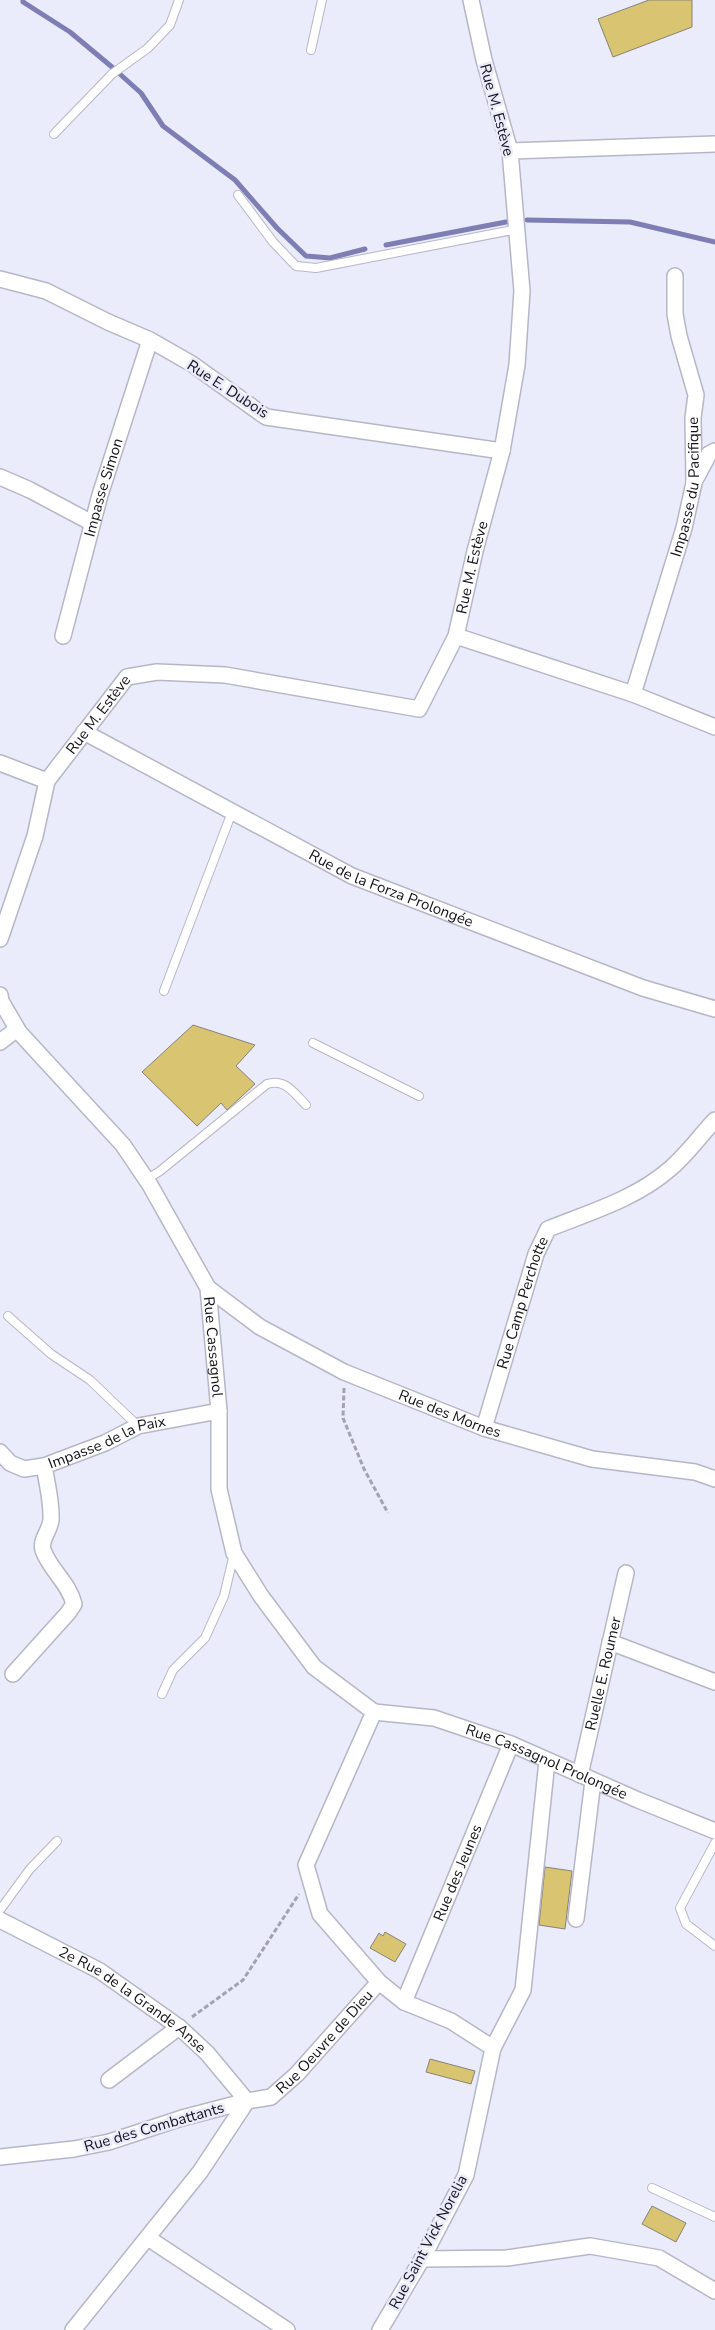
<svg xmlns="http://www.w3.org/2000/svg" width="715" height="2330" viewBox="0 0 715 2330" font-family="'Nunito Sans',sans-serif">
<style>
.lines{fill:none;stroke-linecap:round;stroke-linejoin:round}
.stream{stroke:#7e7eb4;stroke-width:5}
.building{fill:#d9c472;stroke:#878375}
.service-casing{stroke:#b6b7c6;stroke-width:10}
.minor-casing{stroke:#b6b7c6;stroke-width:18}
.path{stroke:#a2a3af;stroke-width:3;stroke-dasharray:5 2.5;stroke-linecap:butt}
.service{stroke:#fff;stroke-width:8}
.minor{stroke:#fff;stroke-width:15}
.labels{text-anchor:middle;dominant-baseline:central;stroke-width:5;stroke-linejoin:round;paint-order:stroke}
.street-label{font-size:15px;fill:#131319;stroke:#eaebfb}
</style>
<rect width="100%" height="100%" fill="#eaebfb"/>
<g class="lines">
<path class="stream" d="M 23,0 L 23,2 L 70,32 L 112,67 L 141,93 L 163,126 L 235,180 L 277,228 L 306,256 L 330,258 L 365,249
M 527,220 L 630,222 L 715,242
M 386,245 L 506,222"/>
</g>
<path class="building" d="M 649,0 L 692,0 L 692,27 L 613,57 L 598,19 Z
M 193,1025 L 255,1045 L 236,1066 L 255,1084 L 227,1110 L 221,1103 L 197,1126 L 142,1072 Z
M 545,1867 L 572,1871 L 565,1929 L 539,1925 Z
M 385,1932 L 406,1944 L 395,1962 L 370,1948 L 379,1933 L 383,1936 Z
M 430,2059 L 475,2071 L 471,2084 L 426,2072 Z
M 652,2206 L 686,2223 L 676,2242 L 642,2224 Z"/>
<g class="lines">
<g class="service-casing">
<path id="service" d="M 311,50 L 322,0
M 54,134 L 112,74 L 148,48 L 170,25 L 179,0
M 238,195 L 273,242 L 296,266 L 316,268 L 518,229
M 164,991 L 232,812
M 313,1043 L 419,1096
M 146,1180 L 160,1171 L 267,1084 C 285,1078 294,1093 306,1105
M 8,1316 L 51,1354 L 90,1380 L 138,1426
M 162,1694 L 173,1670 L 205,1638 L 224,1596 L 234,1554
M 715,1843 L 680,1908 L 686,1924 L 715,1946
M 0,1910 L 30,1869 L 57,1841
M 652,2188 L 715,2217"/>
</g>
<g class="minor-casing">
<g id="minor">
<path d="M 510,151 L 715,144"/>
<path d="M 0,279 L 46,291 L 108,322 L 150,340 L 192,364 L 266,417 L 502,451"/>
<path d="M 0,477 L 30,490 L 92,523"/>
<path d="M 694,482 L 709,454 L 715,451"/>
<path id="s1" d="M 63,636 L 100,495 L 150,340"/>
<path d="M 456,636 L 633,694 L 715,727"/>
<path id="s2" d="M 633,694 L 684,528 L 694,483 L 693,418 L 696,395 L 679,336 L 675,314 L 675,276"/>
<path id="s3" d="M 84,732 L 352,876 L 643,988 L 715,1009"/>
<path d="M 0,763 L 47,781"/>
<path id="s4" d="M 0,939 L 35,836 L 47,781 L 127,677 L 157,672 L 225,675 L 419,709 L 456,636 L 475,551 L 502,451 L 517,365 L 522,291 L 510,151 L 484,60 L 471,0"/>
<path id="s5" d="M 0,995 L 1,1001 L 19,1032 L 123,1145 L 150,1185 L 208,1288 L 219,1411 L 219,1489 L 234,1553 L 261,1596 L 314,1667 L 374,1712"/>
<path d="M 0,1042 L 17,1029"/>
<path id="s6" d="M 208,1288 L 260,1327 L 344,1372 L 484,1428 L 592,1459 L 695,1472 L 715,1479"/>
<path id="s7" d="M 484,1428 L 536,1254 L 548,1229 C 590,1212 636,1199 671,1168 C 687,1154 700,1136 715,1120"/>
<path id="s8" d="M 0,1452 L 10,1463 L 24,1469 L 44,1466 L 105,1443 L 138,1426 L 219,1411"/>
<path d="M 610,1642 L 715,1682"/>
<path d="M 13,1674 L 68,1613 L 74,1604 C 69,1583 50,1570 43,1550 C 40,1539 50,1531 51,1520 C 52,1503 47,1483 44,1466"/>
<path id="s9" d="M 374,1712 L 434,1718 L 511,1744 L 638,1800 L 715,1831"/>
<path id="s10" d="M 580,1775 L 626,1573"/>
<path d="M 576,1919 L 593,1781"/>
<path id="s11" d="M 0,1920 L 100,1971 L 179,2027 L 207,2053 L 247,2101 L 182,2118 L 109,2142 L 74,2149 L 0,2157"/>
<path d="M 379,1982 L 404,2002 L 451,2021 L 493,2048 L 466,2175 L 422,2259 L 380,2330"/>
<path id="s12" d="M 404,2002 L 511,1744"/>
<path d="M 493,2048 L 523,1990 L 547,1761"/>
<path d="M 109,2080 L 179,2027"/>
<path d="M 148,2238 L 287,2330"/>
<path d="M 422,2259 L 507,2258 L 590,2246 L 659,2258 L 715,2291"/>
<path id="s13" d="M 73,2330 L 200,2172 L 247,2101 L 271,2097 L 297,2074 L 379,1982 L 320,1914 L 306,1865 L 374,1712"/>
</g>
</g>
<path class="path" d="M 344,1388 L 343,1418 L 364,1469 L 388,1513
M 192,2017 L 243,1980 L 299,1894"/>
<use href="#service" class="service"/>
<use href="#minor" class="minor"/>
</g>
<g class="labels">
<g class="street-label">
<text transform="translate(497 110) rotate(75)">Rue M. Estève</text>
<text transform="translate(228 389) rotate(33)">Rue E. Dubois</text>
<text stroke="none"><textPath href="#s1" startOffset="154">Impasse Simon</textPath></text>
<text stroke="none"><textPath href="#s2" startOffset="215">Impasse du Pacifique</textPath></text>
<text stroke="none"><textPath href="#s4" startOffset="744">Rue M. Estève</textPath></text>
<text stroke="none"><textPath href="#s4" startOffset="249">Rue M. Estève</textPath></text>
<text stroke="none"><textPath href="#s3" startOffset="345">Rue de la Forza Prolongée</textPath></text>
<text stroke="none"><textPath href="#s7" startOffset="131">Rue Camp Perchotte</textPath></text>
<text stroke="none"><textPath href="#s5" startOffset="421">Rue Cassagnol</textPath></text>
<text stroke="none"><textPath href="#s6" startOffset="274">Rue des Mornes</textPath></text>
<text stroke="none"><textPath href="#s8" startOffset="118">Impasse de la Paix</textPath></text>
<text stroke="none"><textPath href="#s10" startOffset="104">Ruelle E. Roumer</textPath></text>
<text stroke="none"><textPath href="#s9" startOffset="181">Rue Cassagnol Prolongée</textPath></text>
<text stroke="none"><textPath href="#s12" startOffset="140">Rue des Jeunes</textPath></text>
<text stroke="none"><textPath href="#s11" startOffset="155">2e Rue de la Grande Anse</textPath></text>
<text stroke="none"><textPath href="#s13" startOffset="389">Rue Oeuvre de Dieu</textPath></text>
<text transform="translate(154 2127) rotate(-16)">Rue des Combattants</text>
<text transform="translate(428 2242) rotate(-62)">Rue Saint Vick Norelia</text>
</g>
</g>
</svg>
